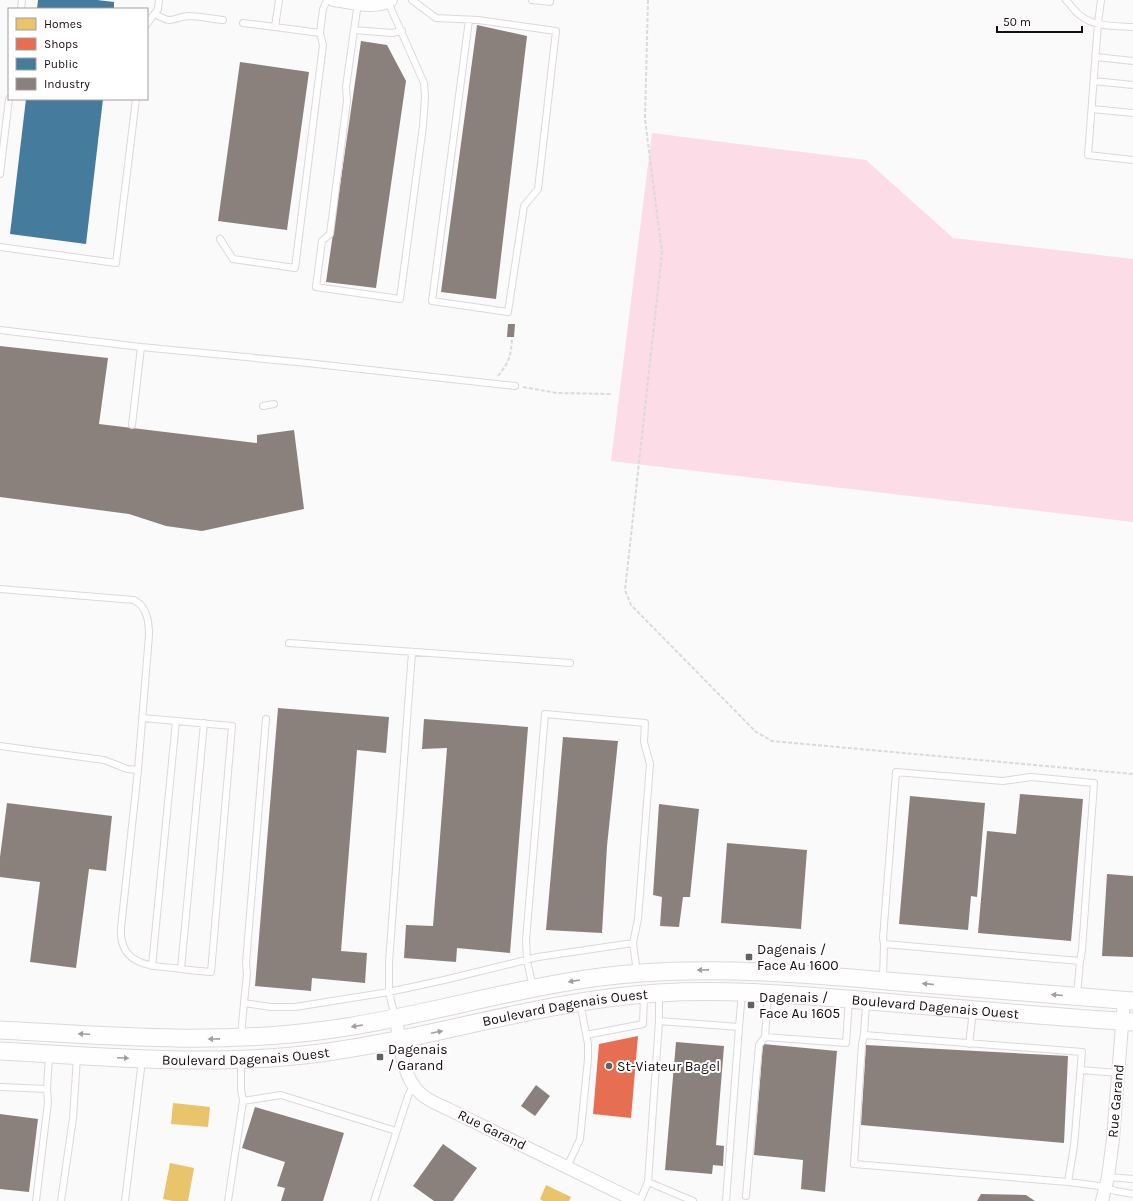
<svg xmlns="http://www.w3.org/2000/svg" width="1133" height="1201" viewBox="0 0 1133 1201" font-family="Karla,sans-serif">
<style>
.green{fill:#fcdce7}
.homes{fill:#e9c46a}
.shops{fill:#e76f51}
.public{fill:#457b9d}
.industry{fill:#8a817c}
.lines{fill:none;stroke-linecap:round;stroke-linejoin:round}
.service-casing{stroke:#ded7d9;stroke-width:8}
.minor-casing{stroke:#ded7d9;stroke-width:14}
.secondary-casing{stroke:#ded7d9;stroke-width:19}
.path{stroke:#dadada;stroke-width:2;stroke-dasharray:4 2;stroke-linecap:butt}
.service{stroke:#fefefe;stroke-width:6}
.minor{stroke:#fefefe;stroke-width:12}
.secondary{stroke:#fefefe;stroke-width:17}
.oneway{fill:#a29e9f}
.poi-dot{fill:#676062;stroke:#fff;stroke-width:1.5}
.labels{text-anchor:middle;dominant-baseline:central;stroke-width:4;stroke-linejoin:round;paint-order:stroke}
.poi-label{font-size:14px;fill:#180d10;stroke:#fff;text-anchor:start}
.street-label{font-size:14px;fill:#180d10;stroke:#fff}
</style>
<rect width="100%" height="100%" fill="#fafafa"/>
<path class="green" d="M 652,133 L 866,160 L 953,238 L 1133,259 L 1133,522 L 611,461 Z"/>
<path class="homes" d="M 173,1103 L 210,1107 L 208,1127 L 171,1124 Z
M 170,1163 L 194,1168 L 188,1201 L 173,1201 L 163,1199 Z
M 546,1185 L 571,1197 L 569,1201 L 543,1201 L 540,1199 Z"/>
<path class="shops" d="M 638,1036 L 631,1118 L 593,1114 L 599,1044 Z"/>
<path class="public" d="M 38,0 L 97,0 L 114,2 L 114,9 L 37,9 Z
M 26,99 L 103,99 L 86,244 L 10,234 Z"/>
<path class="industry" d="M 477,25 L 527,36 L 496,299 L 441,292 Z
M 361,41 L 387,45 L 406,81 L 376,288 L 326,282 Z
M 240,62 L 309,72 L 287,230 L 218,221 Z
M 508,324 L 515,324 L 514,337 L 507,337 Z
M 0,346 L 108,358 L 99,424 L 257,443 L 257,435 L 294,430 L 304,509 L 202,531 L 166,526 L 129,514 L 0,497 Z
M 278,708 L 389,717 L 386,753 L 357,750 L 341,951 L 367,953 L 365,983 L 312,978 L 311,991 L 255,986 Z
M 424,719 L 528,727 L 510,953 L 457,948 L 456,962 L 404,958 L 406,925 L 433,926 L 447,748 L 422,749 Z
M 563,737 L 618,741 L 607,846 L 602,933 L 546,930 Z
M 1020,794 L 1083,799 L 1071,941 L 978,933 L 987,831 L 1016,834 Z
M 910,796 L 985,803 L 977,897 L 971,896 L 968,930 L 899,924 Z
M 7,803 L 112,816 L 106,871 L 89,869 L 76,968 L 30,962 L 40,882 L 0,877 L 0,857 Z
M 659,804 L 699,809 L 690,897 L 683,897 L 679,927 L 660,926 L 662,897 L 653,895 Z
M 727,843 L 807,850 L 801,929 L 721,923 Z
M 1107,874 L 1133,876 L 1133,957 L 1102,956 Z
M 676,1042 L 724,1046 L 716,1145 L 724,1146 L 723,1166 L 713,1165 L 712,1174 L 665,1170 Z
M 763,1044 L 837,1051 L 825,1192 L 801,1189 L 803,1160 L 754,1155 Z
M 866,1045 L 1068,1056 L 1064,1143 L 861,1125 Z
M 536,1085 L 550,1096 L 535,1116 L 521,1106 Z
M 255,1107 L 344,1133 L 323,1201 L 281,1201 L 285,1188 L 277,1186 L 285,1162 L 242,1148 Z
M 0,1114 L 38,1119 L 29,1192 L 0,1189 Z
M 443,1144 L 477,1168 L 453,1201 L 434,1201 L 413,1186 Z
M 981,1194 L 1026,1195 L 1035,1201 L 977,1201 Z"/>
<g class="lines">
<g class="service-casing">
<path id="service" d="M 279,0 L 275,27 L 320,33 L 323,9 L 327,0
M 412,0 L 436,18 L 478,20 L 556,31 L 538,189 L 524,206 L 508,312 L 432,301 L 469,20
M 532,0 L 550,2 L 550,0
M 1066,0 C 1071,5 1075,12 1081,16 C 1094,27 1117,26 1133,27
M 1101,0 L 1098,23 L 1088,155 L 1133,160
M 358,3 L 354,30 L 392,33 L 402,31
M 21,9 L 22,0
M 155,14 C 174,25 170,18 188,16 C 199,16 212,19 223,20
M 243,23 L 275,27
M 147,24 L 158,9 L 159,0
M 354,30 L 346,87 L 347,101 L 330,234 L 322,241 L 316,287 L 400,299 L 423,126 L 425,97 L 424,83 L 388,2
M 1096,57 L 1133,61
M 1094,81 L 1133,85
M 1092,109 L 1133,113
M 0,174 L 9,99
M 220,239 L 233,259 L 295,268 L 323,45 L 320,33
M 0,247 L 116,263 L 136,99
M 0,330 L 141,347 L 132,425
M 141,347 L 307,363 L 515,386
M 263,406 L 274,404
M 0,589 L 134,600 C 147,607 149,621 149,635 L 138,770 L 127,769 L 104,760 L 0,746
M 289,643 L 570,663
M 138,770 L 121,928 C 119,964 148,966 174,968 C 187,970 199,971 211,972 L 232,726 L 143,718
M 884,944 L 883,938 L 896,772 L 1003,781 L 1031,777 L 1094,783 L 1082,950 L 1080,961
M 152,966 L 176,721
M 181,969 L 204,723
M 883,980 L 884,944 L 1080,961 L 1077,995
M 533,987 L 527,961 L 526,940 L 545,714 L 645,723 L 644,742 L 650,764 L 638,919 L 633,943
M 659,994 L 659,1021 L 739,1027 L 742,993
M 768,994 L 765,1037 L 846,1043 L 849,999
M 244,1003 L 247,974 L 246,963 L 266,719
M 866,1003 L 864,1035 L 1082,1052 L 1074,1146 L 1068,1182 L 1099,1186 L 1116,1191 L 1133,1194
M 395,1017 L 389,992 L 389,962 L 412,652
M 241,1035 L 244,1003 L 271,1007 L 295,1007 L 389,992 L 444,980 L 538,957 L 633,943 L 637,972
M 586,1035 L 643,1024 L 644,996
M 864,1035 L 862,1044 L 854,1164 L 1068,1182
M 969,1044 L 973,1011
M 241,1061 L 241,1089 L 243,1101 L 281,1095 L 396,1131
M 1081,1070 L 1118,1073
M 0,1087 L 47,1089 L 49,1055
M 567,1167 L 580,1139 L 588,1059 L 588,1044 L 580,1003
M 1108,1177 L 1133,1179
M 648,1182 L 659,1021
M 746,1196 L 759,1045 L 765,1037
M 36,1201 L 48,1102 L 47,1089
M 61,1201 L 73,1118 L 77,1057
M 125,1201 L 142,1060
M 228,1201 L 243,1101
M 374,1201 L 408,1096 L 411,1090 L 415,1087
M 640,1201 L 648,1182 L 693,1201
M 726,1201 L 739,1027"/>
</g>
<g class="minor-casing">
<path id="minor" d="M 333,0 C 351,2 374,10 391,0
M 396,1018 C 400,1042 401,1077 421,1094 C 429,1101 439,1105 448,1109 L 636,1201
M 1102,1201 L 1108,1177 L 1113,1139 L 1124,1000"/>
</g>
<g class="secondary-casing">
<g id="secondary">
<path d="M 0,1030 C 109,1036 217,1045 326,1030 C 432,1016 534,980 641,973 C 724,967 805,974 887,981 C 969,988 1051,995 1133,1001"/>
<path id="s1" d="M 0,1051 C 107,1057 214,1067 320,1053 C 434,1038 544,1000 659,993 C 722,989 784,994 847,999 C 943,1007 1038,1016 1133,1022"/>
</g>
</g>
<path class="path" d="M 648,0 L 645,119 L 662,253 L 625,590 L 631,605 L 756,732 L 772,741 L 1133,774
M 498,376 C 510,361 511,356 512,337
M 523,387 L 557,393 L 611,394"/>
<use href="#service" class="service"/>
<use href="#minor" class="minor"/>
<use href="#secondary" class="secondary"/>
</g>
<defs><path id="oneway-solid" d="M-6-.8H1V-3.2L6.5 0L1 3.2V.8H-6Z"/></defs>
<g class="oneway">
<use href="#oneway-solid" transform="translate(703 970) rotate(179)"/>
<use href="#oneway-solid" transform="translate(574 981) rotate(171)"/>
<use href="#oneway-solid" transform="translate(928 984) rotate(-175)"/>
<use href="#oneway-solid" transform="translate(1057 995) rotate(-175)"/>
<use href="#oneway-solid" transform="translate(357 1026) rotate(171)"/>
<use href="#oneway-solid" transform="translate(437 1032) rotate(-12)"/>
<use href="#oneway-solid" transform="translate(84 1034) rotate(-177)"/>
<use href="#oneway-solid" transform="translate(214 1039) rotate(179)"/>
<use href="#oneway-solid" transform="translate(123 1058) rotate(3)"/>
</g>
<g class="poi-dot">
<rect x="745" y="953" width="8" height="8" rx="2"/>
<rect x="747" y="1001" width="8" height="8" rx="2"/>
<rect x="376" y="1053" width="8" height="8" rx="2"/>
<circle cx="609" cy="1066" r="4"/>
</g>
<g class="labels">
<g class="poi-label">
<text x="757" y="949">Dagenais /<tspan x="757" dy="16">Face Au 1600</tspan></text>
<text x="759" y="997">Dagenais /<tspan x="759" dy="16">Face Au 1605</tspan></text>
<text x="388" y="1049">Dagenais<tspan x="388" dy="16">/ Garand</tspan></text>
<text x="617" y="1066">St-Viateur Bagel</text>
</g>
<g class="street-label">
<text stroke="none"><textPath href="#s1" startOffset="942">Boulevard Dagenais Ouest</textPath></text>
<text stroke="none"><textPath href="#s1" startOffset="570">Boulevard Dagenais Ouest</textPath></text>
<text stroke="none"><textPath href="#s1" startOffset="246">Boulevard Dagenais Ouest</textPath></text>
<text transform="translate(1116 1101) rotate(-85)">Rue Garand</text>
<text transform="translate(492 1130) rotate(26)">Rue Garand</text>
</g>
</g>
<rect x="8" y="8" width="140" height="92" fill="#ffffff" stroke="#a39e9f"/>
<rect x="16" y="18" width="20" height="12" fill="#e9c46a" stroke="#a39e9f"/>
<text x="44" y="28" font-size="12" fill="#180d10">Homes</text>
<rect x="16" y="38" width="20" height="12" fill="#e76f51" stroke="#a39e9f"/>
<text x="44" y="48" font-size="12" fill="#180d10">Shops</text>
<rect x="16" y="58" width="20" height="12" fill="#457b9d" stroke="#a39e9f"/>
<text x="44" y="68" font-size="12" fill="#180d10">Public</text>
<rect x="16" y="78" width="20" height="12" fill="#8a817c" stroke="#a39e9f"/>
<text x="44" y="88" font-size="12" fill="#180d10">Industry</text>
<path d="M997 26v6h85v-6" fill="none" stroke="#180d10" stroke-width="2"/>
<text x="1003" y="26" font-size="12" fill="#180d10" stroke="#ffffff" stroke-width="3" paint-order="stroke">50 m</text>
</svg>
